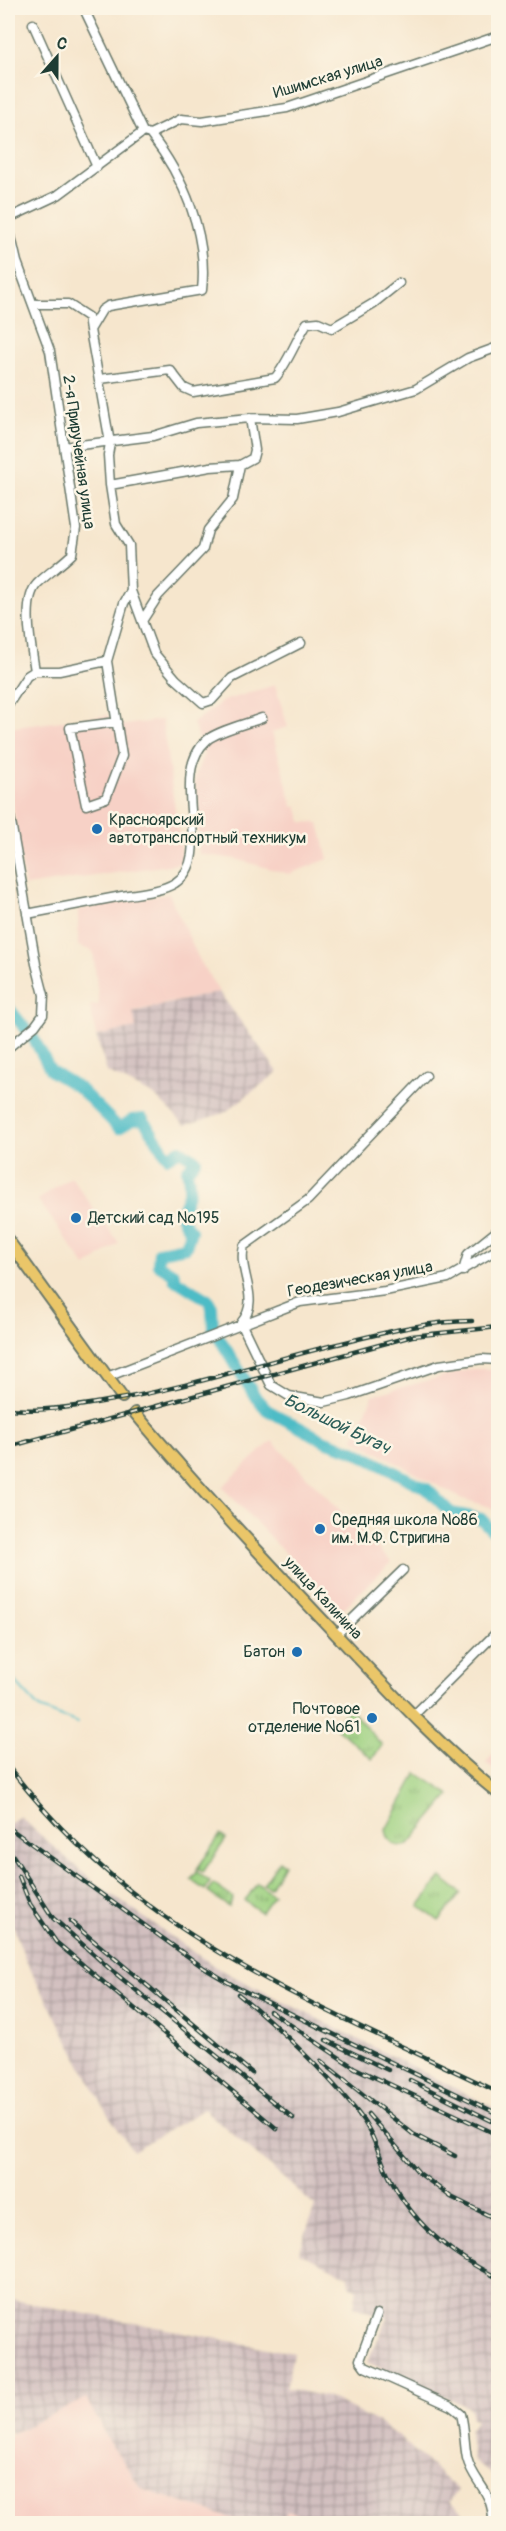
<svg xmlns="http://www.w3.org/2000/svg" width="506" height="2531" viewBox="0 0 506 2531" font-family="Pangolin,sans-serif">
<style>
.built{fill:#f7d1c6}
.industrial{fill:url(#industrial-grid)}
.grass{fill:url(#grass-tufts);stroke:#5e875a;stroke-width:1.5}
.pitch{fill:#9ed181;stroke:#5e875a;stroke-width:1.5}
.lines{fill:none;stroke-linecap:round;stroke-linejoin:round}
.stream{stroke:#4ebcc6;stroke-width:2}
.river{stroke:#4ebcc6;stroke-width:12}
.minor-casing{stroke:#6a786a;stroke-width:11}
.major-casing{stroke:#6a786a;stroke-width:14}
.minor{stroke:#fff;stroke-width:8}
.major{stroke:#eac669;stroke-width:10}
.rail-casing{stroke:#1f3d34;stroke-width:4.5}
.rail{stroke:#fcf5e5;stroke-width:2;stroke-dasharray:7;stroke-linecap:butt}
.poi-dot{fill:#1f6fb2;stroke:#fcf5e5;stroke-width:2}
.labels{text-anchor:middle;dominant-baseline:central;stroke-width:5;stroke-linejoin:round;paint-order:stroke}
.street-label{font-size:16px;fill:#1f3d34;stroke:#fcf5e5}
.poi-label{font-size:16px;fill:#1f3d34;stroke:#fcf5e5;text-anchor:start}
.water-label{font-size:18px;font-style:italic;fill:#2b5d58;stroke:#fcf5e5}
</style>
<defs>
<pattern id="industrial-grid" width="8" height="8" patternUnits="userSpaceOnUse" patternTransform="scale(1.5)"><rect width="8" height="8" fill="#d2bfbf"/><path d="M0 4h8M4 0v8" fill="none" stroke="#aa9c9c"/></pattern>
<pattern id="grass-tufts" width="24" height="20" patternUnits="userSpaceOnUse" patternTransform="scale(1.5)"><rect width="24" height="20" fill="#9ed181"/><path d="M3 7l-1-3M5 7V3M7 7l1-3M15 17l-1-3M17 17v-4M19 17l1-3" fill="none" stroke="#80ab6a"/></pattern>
</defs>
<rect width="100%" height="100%" fill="#fcf5e5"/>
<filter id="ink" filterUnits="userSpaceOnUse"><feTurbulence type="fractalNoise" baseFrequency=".0167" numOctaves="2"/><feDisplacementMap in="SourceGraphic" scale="12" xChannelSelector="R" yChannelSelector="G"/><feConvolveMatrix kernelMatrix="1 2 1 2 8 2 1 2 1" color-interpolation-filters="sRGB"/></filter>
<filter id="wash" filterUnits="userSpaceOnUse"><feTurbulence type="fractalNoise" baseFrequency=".008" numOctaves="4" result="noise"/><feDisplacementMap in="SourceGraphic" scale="24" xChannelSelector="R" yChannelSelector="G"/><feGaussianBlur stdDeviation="1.35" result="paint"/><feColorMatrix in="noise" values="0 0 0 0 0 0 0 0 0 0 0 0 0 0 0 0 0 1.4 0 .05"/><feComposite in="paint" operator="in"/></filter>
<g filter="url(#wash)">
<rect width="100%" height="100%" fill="#f6e6cd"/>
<path class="built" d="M 275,685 L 288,727 L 272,732 L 293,807 L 297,806 L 302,822 L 319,823 L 328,859 L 289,874 L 236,859 L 199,854 L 195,776 L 204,754 L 193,723 L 223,701 Z
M 108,715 L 110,727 L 162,720 L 183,863 L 25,886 L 8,772 L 8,728 Z
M 169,894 L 199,959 L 219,992 L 134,1011 L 137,1028 L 96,1036 L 90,1006 L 99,1004 L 93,951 L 78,946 L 78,910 Z
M 71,1177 L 119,1243 L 86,1267 L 38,1200 Z
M 472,1369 L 498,1369 L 498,1514 L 490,1507 L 460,1498 L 354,1439 L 373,1395 Z
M 272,1441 L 391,1562 L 341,1611 L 222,1487 Z
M 498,1747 L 498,1772 L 486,1763 Z
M 86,2397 L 108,2440 L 142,2489 L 245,2523 L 8,2523 L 8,2436 Z
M 287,2511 L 322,2523 L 282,2524 Z"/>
<path class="industrial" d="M 219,992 L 278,1072 L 224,1113 L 185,1125 L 155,1096 L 107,1072 L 96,1036 L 136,1028 L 133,1012 Z
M 20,1817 L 96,1884 L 217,1968 L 498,2110 L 497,2479 L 472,2459 L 469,2431 L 476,2421 L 472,2418 L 470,2408 L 367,2362 L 388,2318 L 354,2307 L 357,2289 L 351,2287 L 347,2275 L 299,2253 L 315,2206 L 204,2109 L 133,2151 L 107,2113 L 26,1961 L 8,1912 L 8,1825 Z
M 8,2299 L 293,2353 L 286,2388 L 327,2397 L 377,2422 L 399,2437 L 458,2490 L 449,2502 L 475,2523 L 322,2523 L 287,2511 L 282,2523 L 245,2523 L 142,2489 L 108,2440 L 86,2398 L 11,2434 L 8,2427 Z"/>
<path class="grass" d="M 350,1709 L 382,1745 L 372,1759 L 333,1725 Z
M 417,1773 L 450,1795 L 409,1844 C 397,1850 388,1842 386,1830 Z
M 220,1835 L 226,1839 L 203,1872 L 197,1869 Z
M 279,1861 L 284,1864 L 270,1888 L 263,1884 Z
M 441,1877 L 461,1893 L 439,1921 L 419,1906 Z
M 257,1883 L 273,1895 L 261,1912 L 245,1901 Z
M 213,1884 L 233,1898 L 229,1907 L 208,1892 Z"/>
<path class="pitch" d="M 197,1872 L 210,1882 L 205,1890 L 191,1880 Z"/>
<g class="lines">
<path class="stream" d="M 8,1674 L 39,1708 L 78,1723"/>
<path class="river" d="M 8,1007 L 35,1041 L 51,1071 L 79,1088 L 119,1128 L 132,1120 L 143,1119 L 168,1157 L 180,1150 L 196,1160 L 187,1170 C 188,1176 190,1184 189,1190 C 185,1210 173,1212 191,1231 L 186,1247 L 159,1252 L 158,1264 L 174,1274 L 174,1279 L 208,1300 L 212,1307 L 213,1328 L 256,1398 L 267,1410 L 325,1441 L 354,1451 L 427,1489 L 451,1513 L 481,1519 L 498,1536"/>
</g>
</g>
<g filter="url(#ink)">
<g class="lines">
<g class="minor-casing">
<path id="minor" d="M 86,13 L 143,132
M 33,24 L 97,167
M 8,201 L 9,228 L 17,262 L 50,351 L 76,528 L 72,554 C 61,565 48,573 37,584 C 21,601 32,650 35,671 L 27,676 L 8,705
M 11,217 L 58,195 L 143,132 L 150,134 L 181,119 L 202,121 L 287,108 L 498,36
M 33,304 L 68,304 L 88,317 L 90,330 L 102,310 L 108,306 L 202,290 C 208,235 184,177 150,134
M 100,379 L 170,370 L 184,388 L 193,392 L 275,378 C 288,363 296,340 307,323 L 318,322 L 332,328 L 374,303 L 399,283
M 64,447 L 153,436 L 196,423 L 250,418 L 297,419 L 338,412 L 416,389 L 468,358 L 498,347
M 110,485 L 210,467 L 240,465
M 131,591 L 154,653 L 176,679 L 203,703 L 212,700 L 232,678 L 301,643
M 142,621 L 158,596 L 203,549 L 208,530 L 233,499 L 240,465 L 253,458 L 255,450 L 250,418
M 107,661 L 122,756 L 106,798 L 86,805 L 70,728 L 117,722
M 35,671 L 59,671 L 107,661 L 124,603 L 131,591 L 129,545 L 116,524 L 110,485 L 108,455 L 110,443 L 90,330
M 8,805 L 36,964 L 44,995 L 43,1015 L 35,1026 L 8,1048
M 27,914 C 59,908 90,902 122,896 C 139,893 160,892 175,883 C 217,856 166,776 207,740 C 217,731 249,723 262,718
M 426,1076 L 308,1200 L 244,1246 C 237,1272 262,1299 241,1323 L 271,1385 L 289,1396 L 324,1402 L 349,1396 L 439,1365 L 482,1359 L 498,1360
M 463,1271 L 468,1254 L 498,1230
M 107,1377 L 300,1302 L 385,1291 L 448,1278 L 498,1249
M 336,1635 L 403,1570
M 413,1716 L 498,1631
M 377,2314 L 360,2360 L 365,2367 L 451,2406 L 461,2414 C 465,2429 464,2443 467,2458 C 473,2483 494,2490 493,2524"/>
</g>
<g class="major-casing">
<path id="major" d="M 8,1240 L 122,1397
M 135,1413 C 198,1488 265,1559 332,1630 C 386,1687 437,1744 498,1793"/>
</g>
<use href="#minor" class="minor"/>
<use href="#major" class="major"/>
<g class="rail-casing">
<path id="rail" d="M 8,1409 C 40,1412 75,1407 107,1401 C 190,1388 269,1360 350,1341 C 390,1331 431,1321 472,1321
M 8,1447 L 412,1336 L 498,1327
M 8,1766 C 48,1818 97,1867 150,1906 C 255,1984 381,2035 498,2092
M 8,1827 L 204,1968 L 236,1987 L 498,2114
M 8,1848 L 53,1918 L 110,1969 L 293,2118
M 19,1876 L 30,1904 L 56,1942 L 277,2129
M 70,1921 L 252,2073
M 238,1994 C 276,2024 328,2075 358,2113 C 372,2130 377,2150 386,2170 C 411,2223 447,2252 498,2278
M 270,2011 L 355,2068 L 498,2135
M 326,2040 L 388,2070
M 321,2061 L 413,2134 L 455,2156
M 410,2080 L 498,2124
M 368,2114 L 419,2173 L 451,2197 L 498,2220"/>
</g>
<use href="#rail" class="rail"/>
</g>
</g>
<g class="poi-dot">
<circle cx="97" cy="829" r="6"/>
<circle cx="76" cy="1218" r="6"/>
<circle cx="320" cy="1529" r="6"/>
<circle cx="297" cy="1652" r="6"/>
<circle cx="372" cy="1718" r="6"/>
</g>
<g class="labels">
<g class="street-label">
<text transform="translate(328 77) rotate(-17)">Ишимская улица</text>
<text transform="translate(79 452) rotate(82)">2-я Приручейная улица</text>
<text transform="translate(360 1279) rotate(-10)">Геодезическая улица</text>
<text transform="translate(323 1598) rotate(47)">улица Калинина</text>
</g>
<g class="poi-label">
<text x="109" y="820">Красноярский<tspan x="109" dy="18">автотранспортный техникум</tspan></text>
<text x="88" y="1218">Детский сад №195</text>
<text x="332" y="1520">Средняя школа №86<tspan x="332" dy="18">им. М.Ф. Стригина</tspan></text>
<text x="285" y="1652" text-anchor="end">Батон</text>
<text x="360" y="1709" text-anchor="end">Почтовое<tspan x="360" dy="18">отделение №61</tspan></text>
</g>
<g class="water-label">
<text transform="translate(337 1424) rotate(26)">Большой Бугач</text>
</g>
</g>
<rect width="506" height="2531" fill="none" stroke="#fcf5e5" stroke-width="30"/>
<g transform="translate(57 57) rotate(21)" stroke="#fcf5e5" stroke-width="4.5" paint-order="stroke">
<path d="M0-4.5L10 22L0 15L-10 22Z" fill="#1f3d34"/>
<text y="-9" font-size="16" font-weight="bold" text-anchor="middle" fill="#1f3d34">С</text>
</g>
</svg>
